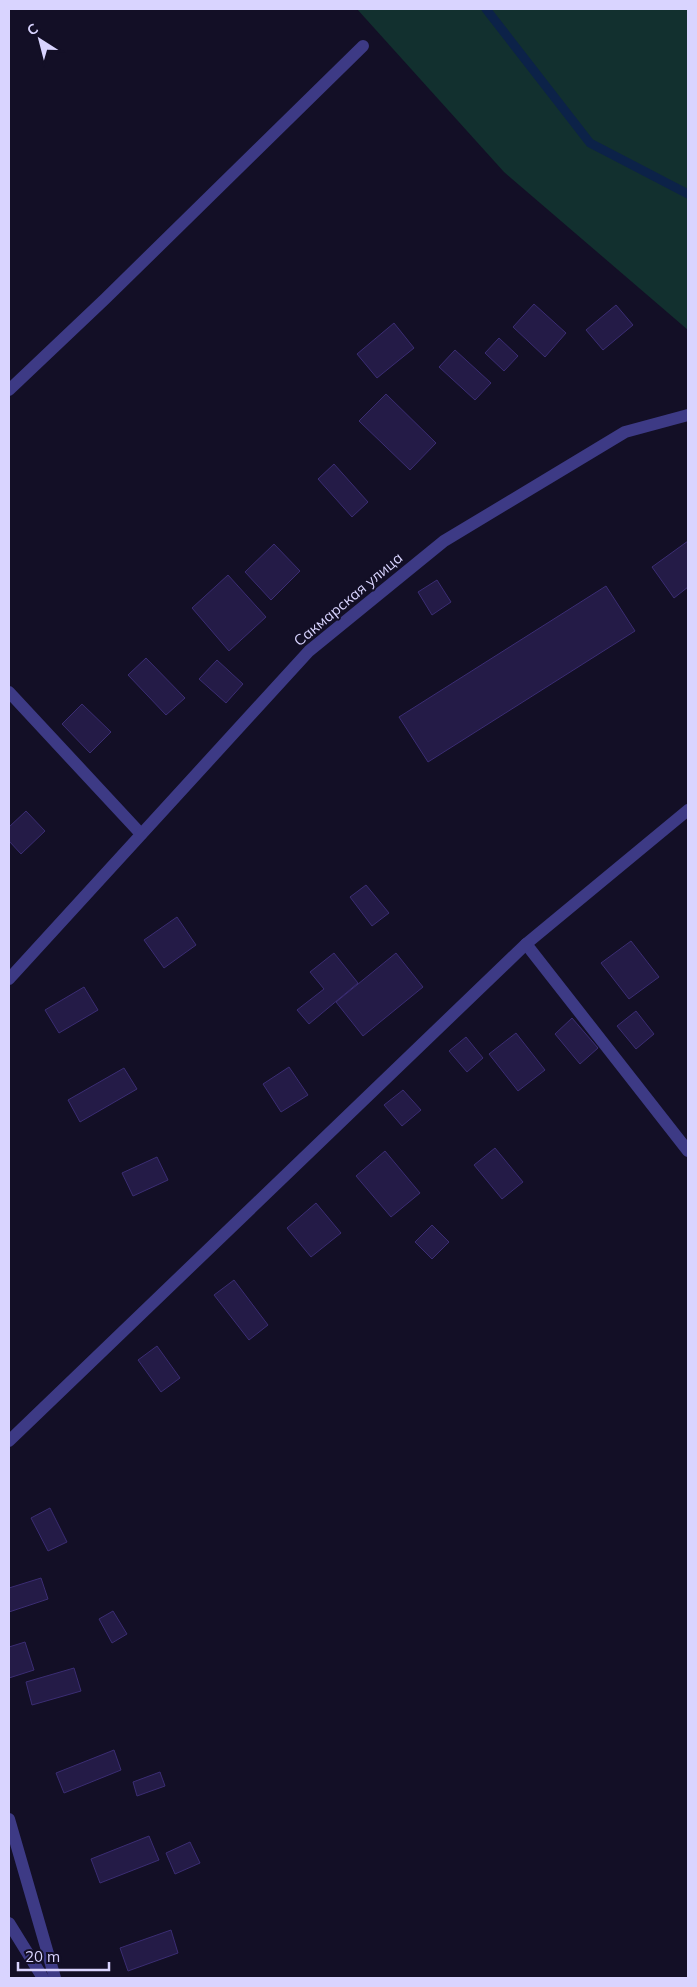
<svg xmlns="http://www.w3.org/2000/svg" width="697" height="1987" viewBox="0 0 697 1987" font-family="Mulish,sans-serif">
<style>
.green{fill:#12302f}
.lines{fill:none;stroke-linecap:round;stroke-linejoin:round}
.stream{stroke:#0c2248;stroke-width:9}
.building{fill:#241b47;stroke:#3b2d73}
.service{stroke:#3d3a85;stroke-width:12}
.minor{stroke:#3d3a85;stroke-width:12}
.labels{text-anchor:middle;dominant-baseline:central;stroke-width:4;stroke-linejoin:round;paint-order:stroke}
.street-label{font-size:15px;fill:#d9d4ff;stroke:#130f26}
</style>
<rect width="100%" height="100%" fill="#130f26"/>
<path class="green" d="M 357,9 L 688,9 L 688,330 L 504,172 Z"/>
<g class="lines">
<path class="stream" d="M 486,9 L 590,143 L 688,194"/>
</g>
<path class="building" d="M 534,304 L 566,333 L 545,357 L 513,327 Z
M 616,305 L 633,325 L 603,350 L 586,330 Z
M 394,323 L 414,348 L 377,378 L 357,354 Z
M 499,338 L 518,356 L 504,371 L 485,353 Z
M 455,350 L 491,383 L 475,400 L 439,367 Z
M 386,394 L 436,443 L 410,470 L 359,421 Z
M 334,464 L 368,502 L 352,517 L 318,479 Z
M 688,541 L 688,587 L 674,598 L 652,567 Z
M 274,544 L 300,571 L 271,600 L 245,572 Z
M 228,575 L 266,617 L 229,651 L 192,608 Z
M 437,580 L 451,602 L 432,615 L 418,592 Z
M 606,586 L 635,631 L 428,762 L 399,717 Z
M 146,658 L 185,698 L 166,715 L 128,675 Z
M 217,660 L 243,684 L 226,703 L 199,679 Z
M 82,704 L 111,732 L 90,753 L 62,724 Z
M 26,811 L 45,831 L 21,854 L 9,841 L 9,827 Z
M 366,885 L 389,913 L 372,926 L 350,897 Z
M 177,917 L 196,945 L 164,968 L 144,940 Z
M 631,941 L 659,977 L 629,999 L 601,963 Z
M 334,953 L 358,983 L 309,1024 L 297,1010 L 324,989 L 310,972 Z
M 396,953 L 423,987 L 363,1036 L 336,1002 Z
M 84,987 L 98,1010 L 59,1033 L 45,1010 Z
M 636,1011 L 654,1034 L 636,1049 L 617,1026 Z
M 572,1018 L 598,1048 L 580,1064 L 555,1034 Z
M 516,1033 L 545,1070 L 518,1091 L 489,1054 Z
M 466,1037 L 483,1058 L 467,1072 L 449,1051 Z
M 289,1067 L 308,1095 L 281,1112 L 263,1084 Z
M 124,1068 L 137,1089 L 80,1122 L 68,1100 Z
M 403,1090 L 421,1110 L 402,1126 L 384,1105 Z
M 495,1148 L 523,1182 L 502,1199 L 474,1165 Z
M 385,1151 L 420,1193 L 391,1217 L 356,1176 Z
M 157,1157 L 168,1180 L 133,1196 L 122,1173 Z
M 316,1203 L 341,1233 L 311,1257 L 287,1228 Z
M 432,1225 L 449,1242 L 432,1259 L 415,1242 Z
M 234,1280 L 268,1325 L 249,1340 L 214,1295 Z
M 157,1346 L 180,1378 L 161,1392 L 138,1360 Z
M 50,1508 L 67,1542 L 48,1551 L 31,1518 Z
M 41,1578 L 48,1599 L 9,1612 L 9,1588 Z
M 113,1611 L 127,1634 L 112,1643 L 99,1619 Z
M 25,1642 L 34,1670 L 9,1678 L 9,1647 Z
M 74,1668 L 81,1691 L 32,1705 L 26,1682 Z
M 114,1750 L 121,1770 L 64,1793 L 56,1773 Z
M 160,1772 L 165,1786 L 137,1796 L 133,1782 Z
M 149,1836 L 159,1860 L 100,1883 L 91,1859 Z
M 190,1842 L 200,1863 L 175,1874 L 166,1853 Z
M 171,1930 L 178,1953 L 128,1971 L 120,1948 Z"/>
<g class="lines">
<path class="service" d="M 9,390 L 105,299 L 363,46
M 9,692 L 141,834
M 526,944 L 688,1151
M 9,1923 L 43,1978"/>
<path class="minor" d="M 9,979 L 309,651 L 444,541 L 625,432 L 688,415
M 9,1441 L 526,944 L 688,810
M 9,1819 L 55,1978"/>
</g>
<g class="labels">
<g class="street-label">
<text transform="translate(348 599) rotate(-40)">Сакмарская улица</text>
</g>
</g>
<rect width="697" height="1987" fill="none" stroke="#d9d4ff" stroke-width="20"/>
<g transform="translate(40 40) rotate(324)" stroke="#130f26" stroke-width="4" paint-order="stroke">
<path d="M0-4L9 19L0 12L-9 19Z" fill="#d9d4ff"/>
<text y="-8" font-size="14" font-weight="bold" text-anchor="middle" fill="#d9d4ff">С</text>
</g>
<path d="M18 1962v8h91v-8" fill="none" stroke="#d9d4ff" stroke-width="2.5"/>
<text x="25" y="1962" font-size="15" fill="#d9d4ff" stroke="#130f26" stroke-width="4" paint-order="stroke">20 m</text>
</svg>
